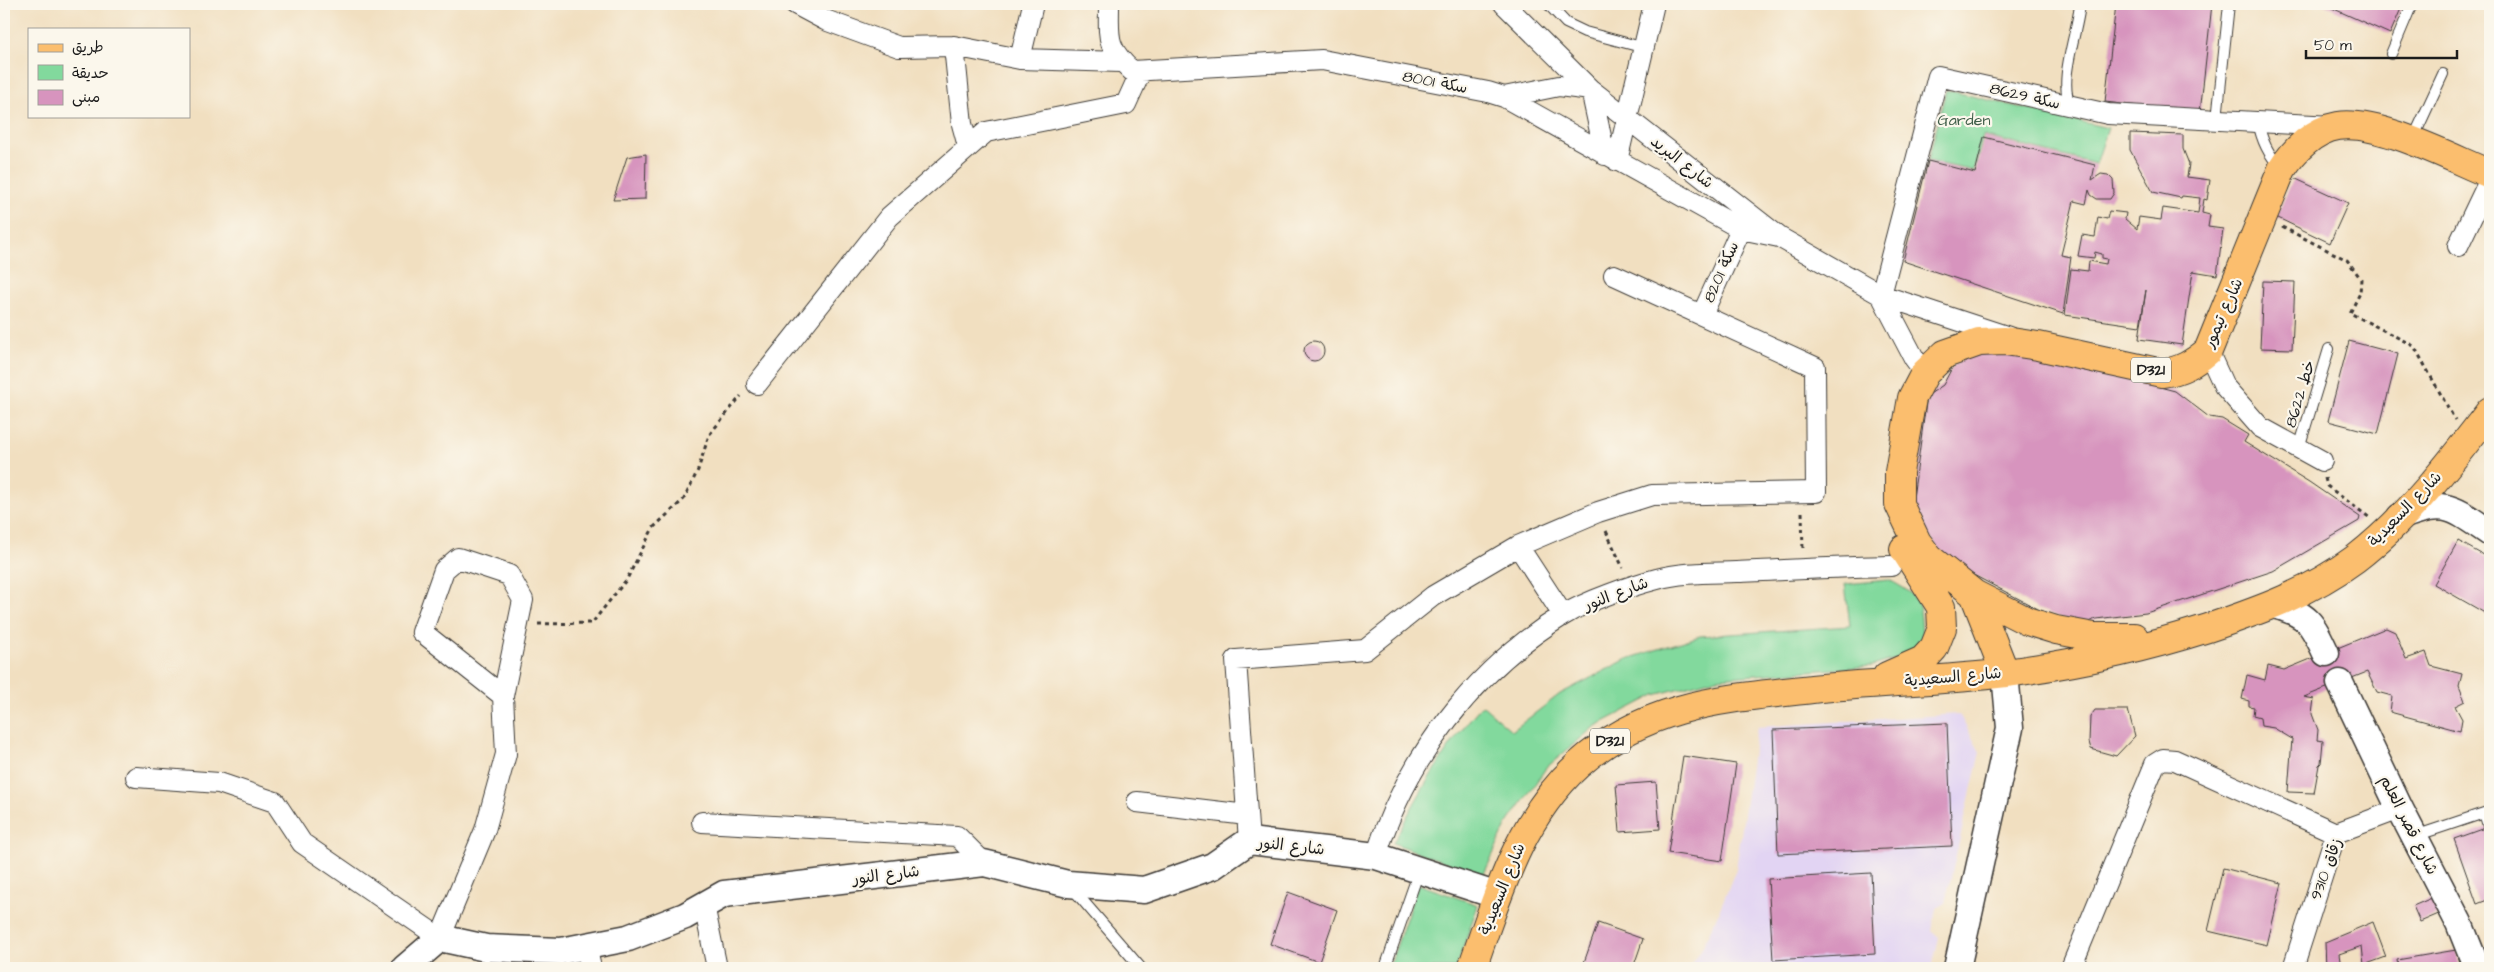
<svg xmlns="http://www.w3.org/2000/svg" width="2494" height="972" viewBox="0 0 2494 972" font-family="'Architects Daughter','Playpen Sans Arabic',sans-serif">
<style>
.built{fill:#e2d4f3}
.green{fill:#82d99d;stroke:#4f7a5c}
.building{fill:#d794be}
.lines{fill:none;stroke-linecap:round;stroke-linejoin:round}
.service-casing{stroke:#3c3935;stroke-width:12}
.minor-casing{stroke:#3c3935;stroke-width:22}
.tertiary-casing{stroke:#3c3935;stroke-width:29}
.primary-casing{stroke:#3c3935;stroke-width:30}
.path{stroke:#3c3935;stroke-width:3;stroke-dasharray:4 4;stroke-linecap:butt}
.service{stroke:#fff;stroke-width:10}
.minor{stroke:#fff;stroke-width:20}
.tertiary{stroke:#fff;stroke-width:26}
.primary{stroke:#fbbe6e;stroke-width:28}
.labels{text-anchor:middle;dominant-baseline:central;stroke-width:4.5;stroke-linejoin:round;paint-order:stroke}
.shield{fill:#fbf7ec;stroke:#5f5e5a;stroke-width:1}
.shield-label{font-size:15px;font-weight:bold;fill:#1c1c1c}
.street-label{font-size:16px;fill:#1c1c1c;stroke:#fbf7ec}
.park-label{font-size:16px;fill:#405e49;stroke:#fbf7ec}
</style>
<rect width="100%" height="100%" fill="#fbf7ec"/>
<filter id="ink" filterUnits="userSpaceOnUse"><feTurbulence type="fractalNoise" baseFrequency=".02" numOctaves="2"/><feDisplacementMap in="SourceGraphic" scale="10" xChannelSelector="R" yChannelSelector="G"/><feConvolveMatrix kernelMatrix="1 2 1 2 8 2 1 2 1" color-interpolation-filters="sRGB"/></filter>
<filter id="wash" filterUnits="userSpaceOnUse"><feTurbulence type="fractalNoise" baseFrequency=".0096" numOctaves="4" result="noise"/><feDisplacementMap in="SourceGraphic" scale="20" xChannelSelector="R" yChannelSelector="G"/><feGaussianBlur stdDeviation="1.12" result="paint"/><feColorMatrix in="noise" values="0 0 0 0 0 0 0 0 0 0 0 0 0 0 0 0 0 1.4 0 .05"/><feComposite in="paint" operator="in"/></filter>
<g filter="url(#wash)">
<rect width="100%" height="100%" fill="#f1dfc0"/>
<path class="built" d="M 1959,714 L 1980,752 L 1945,903 L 1936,908 L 1932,931 L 1939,937 L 1932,968 L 1688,968 L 1701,950 L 1718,914 L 1736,869 L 1757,727 Z"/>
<path class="green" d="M 1946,90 L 2108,128 L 2096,164 L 1983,136 L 1974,171 L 1928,161 Z
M 1889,580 C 1922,597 1920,602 1922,637 L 1910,654 L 1873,666 L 1717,678 L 1655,695 L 1594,727 L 1546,768 L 1506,826 L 1483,876 L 1393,843 C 1419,793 1445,747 1482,705 L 1512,731 L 1560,694 L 1627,659 L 1700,636 L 1850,626 L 1845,584 Z
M 1418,884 L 1478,905 L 1456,968 L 1389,968 Z"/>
<g id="blocks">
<path class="building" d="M 2116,4 L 2212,4 L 2200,113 L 2105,102 Z
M 2323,4 L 2403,4 L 2390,34 Z
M 2130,133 L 2183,135 L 2183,149 L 2189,164 L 2187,177 L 2210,180 L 2207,200 L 2204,199 L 2202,213 L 2210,215 L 2208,227 L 2223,229 L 2217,275 L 2193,271 L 2182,345 L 2139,339 L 2146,290 L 2140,326 L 2065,315 L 2071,269 L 2088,271 L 2089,261 L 2106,264 L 2107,259 L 2102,258 L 2102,254 L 2095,252 L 2094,258 L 2078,256 L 2082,235 L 2095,237 L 2098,217 L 2107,219 L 2109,211 L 2126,213 L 2125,219 L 2137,229 L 2139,217 L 2161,220 L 2163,208 L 2198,213 L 2200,198 L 2182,196 L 2181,198 L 2153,192 L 2130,150 Z
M 1984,137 L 2095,165 L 2092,180 L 2101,174 L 2108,175 L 2113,180 L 2114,193 L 2110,199 L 2097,199 L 2091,195 L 2089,190 L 2086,204 L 2074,201 L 2061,255 L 2071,257 L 2063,314 L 1903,261 L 1928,161 L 1975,173 Z
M 646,154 L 645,199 L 613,200 L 627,157 Z
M 2294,178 L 2348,203 L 2330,243 L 2276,217 Z
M 2263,281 L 2295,282 L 2292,349 L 2260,348 Z
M1304 351a10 10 0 1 1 20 0a10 10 0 1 1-20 0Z
M 2349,341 L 2398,354 L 2378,434 L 2328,421 Z
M 2020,350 L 2175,391 L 2209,417 L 2222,419 L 2248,435 L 2244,442 L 2309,482 L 2360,517 L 2359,521 L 2273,571 L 2146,613 L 2096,619 L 2080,625 L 2038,609 L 1949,562 L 1911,513 L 1927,396 L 1943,385 L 1953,366 L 1970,353 Z
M 2458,541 L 2490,559 L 2490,616 L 2434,584 Z
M 2386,628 L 2395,632 L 2406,659 L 2426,652 L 2431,666 L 2462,674 L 2459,686 L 2465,701 L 2455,706 L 2462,719 L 2460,731 L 2390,712 L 2392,696 L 2377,692 L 2367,672 L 2304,697 L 2314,699 L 2312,714 L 2318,730 L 2317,740 L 2323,741 L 2321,763 L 2319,765 L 2314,793 L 2288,792 L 2292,739 L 2274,728 L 2261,726 L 2260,718 L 2253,716 L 2254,707 L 2249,706 L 2249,701 L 2242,699 L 2247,675 L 2265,680 L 2268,666 L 2284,670 Z
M 2095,710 L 2128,710 L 2135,736 L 2116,756 L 2091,749 L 2089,742 L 2090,717 Z
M 1947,723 L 1952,846 L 1778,854 L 1773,730 Z
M 1683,756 L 1736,764 L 1722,861 L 1668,853 Z
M 1656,782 L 1660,829 L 1620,832 L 1616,785 Z
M 2490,826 L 2490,899 L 2477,904 L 2454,839 Z
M 2223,868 L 2282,883 L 2267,945 L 2208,931 Z
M 1871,873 L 1875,954 L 1773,960 L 1768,879 Z
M 1288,892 L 1337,910 L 1319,962 L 1270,944 Z
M 2434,897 L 2441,913 L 2420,922 L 2413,906 Z
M 2373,922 L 2386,957 L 2364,965 L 2362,946 L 2339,954 L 2341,968 L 2326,968 L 2325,942 Z
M 1598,923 L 1643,939 L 1633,968 L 1582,968 Z
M 2456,950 L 2460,968 L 2398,968 L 2397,960 Z"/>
</g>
</g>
<g filter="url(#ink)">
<use href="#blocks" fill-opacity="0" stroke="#3c3935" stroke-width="1"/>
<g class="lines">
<g class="service-casing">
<path id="service" d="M 1548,4 L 1566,23 L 1585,32 L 1645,48
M 2391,54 L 2412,4
M 2071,105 C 2057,83 2078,31 2080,4
M 2217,119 L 2229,4
M 2258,122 C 2262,141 2268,154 2281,168
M 2413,139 L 2443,74
M 2299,448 L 2329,349
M 2484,813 L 2490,832
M 2415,836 L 2490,811
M 1072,888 L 1141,968
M 1385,968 L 1419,871"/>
</g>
<g class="minor-casing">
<path id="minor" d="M 795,4 L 825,20 L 899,47 L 954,46 L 1020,59 L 1121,62
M 1109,4 C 1109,36 1105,47 1132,71 L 1322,60 L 1488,92 L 1504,97 L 1741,229 L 1779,237
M 1504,4 L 1591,90 L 1779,237 L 1881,295 L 2009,337
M 954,46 L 962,124 L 968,146
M 1020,59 L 1033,4
M 1591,90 L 1605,155
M 1504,97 L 1559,86 L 1591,90
M 1617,161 L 1654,4
M 2458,246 L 2490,179
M 1881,295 L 1938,76 L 2108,114 L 2333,126
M 1881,295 L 1914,358 L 1925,373
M 1702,315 L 1741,229
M 2208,351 L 2224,386 L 2260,427 L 2322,461
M 757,384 L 889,217 L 986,132 L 1126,104 L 1141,71
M 1518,546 L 1563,615
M 136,777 L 219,783 L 275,802 L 302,843 L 440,938 L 485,830 L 506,754 L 503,696 L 523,600 L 509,575 L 458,558 L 444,570 L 422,632 L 503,696
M 1137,802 L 1247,815
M 702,822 L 957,836 L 984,863
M 2336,833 L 2400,809
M 1249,841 L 1236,660 L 1365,650 L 1433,596 L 1518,546 L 1598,512 L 1652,495 L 1816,492 L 1815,367 L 1614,275
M 1376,856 C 1406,759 1475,669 1562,616 C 1586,601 1630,586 1657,579 C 1682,572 1711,573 1736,572 C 1788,570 1840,567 1891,566
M 704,905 L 717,968
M 586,946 L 591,968
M 2071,968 L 2155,764 L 2163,759 L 2175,760 L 2336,833
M 2293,968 L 2336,833"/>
</g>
<g class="tertiary-casing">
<path id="tertiary" d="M 2400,517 C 2445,498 2453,508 2490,533
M 2274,605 C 2308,614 2312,623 2326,653
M 2340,683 L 2400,809 L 2459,923 L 2477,968
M 405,968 L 440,938 L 486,948 L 561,951 L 628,938 L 685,916 L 724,894 L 984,863 L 1068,884 L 1144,890 L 1213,866 L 1249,841 L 1376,856 L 1498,896
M 1957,968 L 2010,728 L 2005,673"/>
</g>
<g class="primary-casing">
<path id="primary" d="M 1974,594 L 2005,673
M 2134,637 L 2094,637 L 2056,630 L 2027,621 L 1974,594 L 1929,558 L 1917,542 L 1899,504 L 1899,472 L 1912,398 L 1925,373 L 1945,354 L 1979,342 L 2005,341 L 2038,346 L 2162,373 C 2181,371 2194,363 2208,351 L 2282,169 C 2294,150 2314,130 2338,126 C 2377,119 2453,159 2490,174
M 1887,676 L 1923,660 L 1934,648 L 1942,628 L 1941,607 L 1904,549
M 1472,968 C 1498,895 1519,819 1578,765 C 1647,703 1725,699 1812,689 C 1877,682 1941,681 2006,673 C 2074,664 2142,649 2208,628 C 2261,610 2309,593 2355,559 C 2406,520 2451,462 2490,411"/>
</g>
<path class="path" d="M 2282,227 L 2347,260 L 2361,279 L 2360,293 L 2350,313 L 2414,346 L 2455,420
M 2325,478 L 2327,486 L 2370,518
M 1802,512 L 1803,551
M 1606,531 L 1623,568
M 538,624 L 592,623 L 627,579 L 653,528 L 684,499 L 698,470 L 709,435 L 741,396"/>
<use href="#service" class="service"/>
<use href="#minor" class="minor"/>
<use href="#tertiary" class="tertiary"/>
<use href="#primary" class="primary"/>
</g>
</g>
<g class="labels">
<g class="shield">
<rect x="2131" y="357.5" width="40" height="25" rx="4"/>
<rect x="1590" y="728.5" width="40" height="25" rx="4"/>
</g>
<g class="shield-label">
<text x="2151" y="370">D321</text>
<text x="1610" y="741">D321</text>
</g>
<g class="street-label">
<text transform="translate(1435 82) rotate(11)">سكة 8001</text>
<text transform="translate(2025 96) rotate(13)">سكة 8629</text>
<text transform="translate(1682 162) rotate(38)">شارع البريد</text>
<text transform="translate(1721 272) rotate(-66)">سكة 8201</text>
<text transform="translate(2223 313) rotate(-66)">شارع تيمور</text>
<text transform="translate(2300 394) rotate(-73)">8622 خط</text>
<text transform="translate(2405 509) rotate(-46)">شارع السعيدية</text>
<text transform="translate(1616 594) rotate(-21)">شارع النور</text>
<text transform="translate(1953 677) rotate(-5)">شارع السعيدية</text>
<text transform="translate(2409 825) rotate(63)">شارع قصر العلم</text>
<text transform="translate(1291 846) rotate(6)">شارع النور</text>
<text transform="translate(2326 869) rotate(-70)">زقاق 9310</text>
<text transform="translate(886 875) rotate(-7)">شارع النور</text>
<text transform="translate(1502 889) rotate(-68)">شارع السعيدية</text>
</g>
<g class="park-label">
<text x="1964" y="120">Garden</text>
</g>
</g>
<rect width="2494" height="972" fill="none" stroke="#fbf7ec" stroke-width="20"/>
<rect x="28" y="28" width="162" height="90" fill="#fbf7ec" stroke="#a29f99"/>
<rect x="38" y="44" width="25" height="8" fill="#fbbe6e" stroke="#a29f99"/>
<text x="72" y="52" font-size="15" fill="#1c1c1c">طريق</text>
<rect x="38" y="65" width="25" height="15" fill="#82d99d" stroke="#a29f99"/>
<text x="72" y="78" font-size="15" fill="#1c1c1c">حديقة</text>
<rect x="38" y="90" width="25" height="15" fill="#d794be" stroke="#a29f99"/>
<text x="72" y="102" font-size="15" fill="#1c1c1c">مبنى</text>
<path d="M2306 50v8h151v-8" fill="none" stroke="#1c1c1c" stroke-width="2.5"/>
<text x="2314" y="50" font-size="15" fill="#1c1c1c" stroke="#fbf7ec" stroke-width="4" paint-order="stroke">50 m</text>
</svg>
